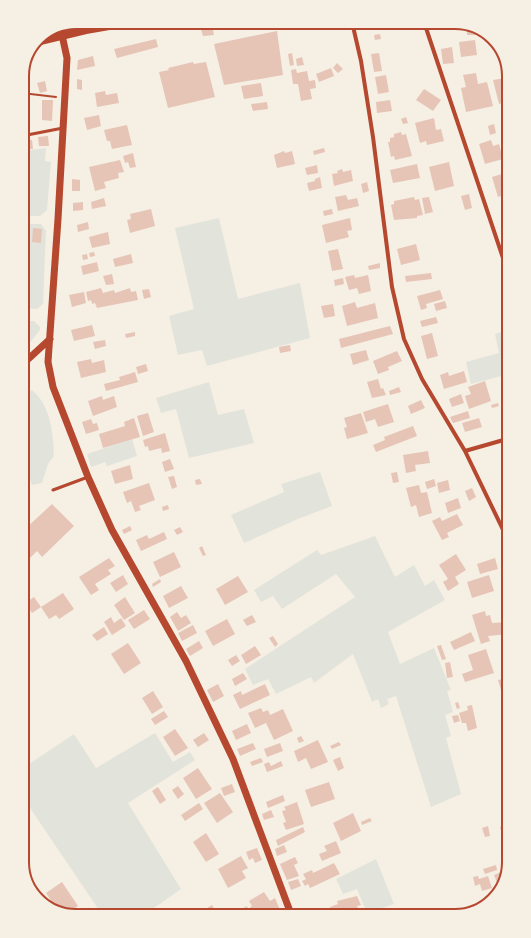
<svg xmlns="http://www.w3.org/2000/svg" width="531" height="938" viewBox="0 0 531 938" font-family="'Alegreya Sans',sans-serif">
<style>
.green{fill:#e2e4dc}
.building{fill:#e6c5b7}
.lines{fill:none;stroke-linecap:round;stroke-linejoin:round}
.path{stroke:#b5482f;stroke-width:2}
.service{stroke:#b5482f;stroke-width:3}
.minor{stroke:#b5482f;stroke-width:4}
.tertiary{stroke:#b5482f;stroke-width:7}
.secondary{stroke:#b5482f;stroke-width:8}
.rim{fill:none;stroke:#b5482f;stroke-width:2}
</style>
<rect width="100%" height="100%" fill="#f6efe4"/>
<path class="green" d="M 46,148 L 45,161 L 51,162 L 47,210 L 40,216 L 23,216 L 26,171 L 23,171 L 23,151 Z
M 219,218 L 238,299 L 300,283 L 310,338 L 207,366 L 202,350 L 178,355 L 169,316 L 194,309 L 175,228 Z
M 23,224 L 41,224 L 46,231 L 43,304 L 37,309 L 23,308 Z
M 23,321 L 34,321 L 40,327 L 40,330 L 24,350 Z
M 506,331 L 506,368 L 504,369 L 505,375 L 471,384 L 466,362 L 499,353 L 495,334 Z
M 209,382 L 218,415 L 244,409 L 254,443 L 189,458 L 176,409 L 161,413 L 156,398 Z
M 32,390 C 51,406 53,433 54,456 L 48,464 L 42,483 L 32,485 L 26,468 L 24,466 L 24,395 Z
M 132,439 L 137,456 L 107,466 L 105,462 L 91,467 L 87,454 Z
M 320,472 L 332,506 L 298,519 L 244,543 L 231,515 L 284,492 L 281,484 Z
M 375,536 L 395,577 L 414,565 L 425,586 L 434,580 L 445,600 L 388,632 L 400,664 L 434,648 L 451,690 L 447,691 L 453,712 L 445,715 L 451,736 L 446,738 L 461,794 L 431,807 L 396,696 L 387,699 L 389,704 L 381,708 L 378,699 L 372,702 L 353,654 L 314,683 L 311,677 L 276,694 L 268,679 L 253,685 L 245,669 L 355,597 L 336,574 L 282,609 L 273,596 L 261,602 L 254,590 L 317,550 L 321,555 Z
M 155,733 L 173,762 L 190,752 L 195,760 L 128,803 L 181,889 L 144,915 L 103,916 L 30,808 L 26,811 L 26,766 L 74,734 L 96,768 Z
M 376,859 L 394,904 L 367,913 L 357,889 L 343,894 L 336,879 Z"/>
<path class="building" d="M 303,22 L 317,22 L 318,26 L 303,27 Z
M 400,22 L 413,22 L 413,24 L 400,24 Z
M 212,24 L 214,35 L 203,36 L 200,26 Z
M 467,25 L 485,31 L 487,35 L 467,35 Z
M 277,31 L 283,75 L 224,85 L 214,44 Z
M 380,34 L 381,39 L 375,40 L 374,35 Z
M 156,39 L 158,47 L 117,58 L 114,49 Z
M 475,40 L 477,55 L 461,57 L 459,42 Z
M 452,47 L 454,63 L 443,64 L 441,49 Z
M 292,53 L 294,65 L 290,66 L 288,54 Z
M 379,53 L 382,71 L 374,72 L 371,54 Z
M 93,56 L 95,66 L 77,70 L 78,60 Z
M 302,57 L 304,65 L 297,66 L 296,59 Z
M 193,62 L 194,64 L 206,62 L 215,97 L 168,108 L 159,72 L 169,70 L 168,68 Z
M 337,63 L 343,69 L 338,73 L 333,68 Z
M 331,68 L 334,76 L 319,82 L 316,74 Z
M 296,69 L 297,73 L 307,71 L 309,81 L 315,80 L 316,88 L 310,89 L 312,99 L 301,101 L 298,84 L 293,84 L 291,70 Z
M 476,73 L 478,84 L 487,82 L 493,106 L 466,112 L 461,88 L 466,87 L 463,75 Z
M 386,75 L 389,92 L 378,94 L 375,77 Z
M 505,78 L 505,102 L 499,104 L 493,80 Z
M 77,79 L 82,80 L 82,90 L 77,89 Z
M 45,81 L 47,91 L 40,93 L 37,83 Z
M 261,83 L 263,96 L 244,99 L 241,86 Z
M 424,89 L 441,100 L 433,111 L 416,100 Z
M 105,91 L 106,95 L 117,93 L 119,103 L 97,107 L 95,93 Z
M 42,100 L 53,100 L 52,121 L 42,120 Z
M 390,100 L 392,111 L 377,113 L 376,102 Z
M 267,102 L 268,109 L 253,111 L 251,104 Z
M 99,115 L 101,126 L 87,130 L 84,118 Z
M 406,117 L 408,123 L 403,124 L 401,119 Z
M 434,118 L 436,130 L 441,129 L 444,141 L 427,145 L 426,141 L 420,143 L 415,123 Z
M 494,124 L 496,133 L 490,135 L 488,126 Z
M 127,125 L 132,145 L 112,149 L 110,141 L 107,141 L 104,130 Z
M 401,132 L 402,135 L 406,134 L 412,156 L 395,160 L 394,156 L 391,157 L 388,142 L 390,142 L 390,138 L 394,137 L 394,134 Z
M 48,136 L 49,146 L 39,146 L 38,137 Z
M 32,140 L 33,149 L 22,149 L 22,141 Z
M 491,140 L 493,146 L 499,144 L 503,159 L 485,164 L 479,144 Z
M 324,148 L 325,152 L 314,155 L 313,151 Z
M 284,151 L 285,153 L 292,151 L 295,164 L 277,168 L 274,155 Z
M 133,153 L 136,167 L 130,168 L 128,162 L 125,163 L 123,156 Z
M 120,160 L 124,172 L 118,173 L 119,178 L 104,182 L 106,188 L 95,191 L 89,167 Z
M 449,162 L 454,186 L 435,191 L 429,167 Z
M 417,164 L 420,178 L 393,183 L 390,170 Z
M 317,165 L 318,173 L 307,175 L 305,168 Z
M 342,169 L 343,172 L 351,170 L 353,181 L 334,186 L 332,174 L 338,173 L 337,171 Z
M 505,173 L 505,188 L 502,188 L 504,195 L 498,197 L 492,177 Z
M 320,177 L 322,188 L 309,191 L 307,183 L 315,181 L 315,179 Z
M 72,179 L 80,180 L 80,191 L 72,191 Z
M 367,182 L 369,191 L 363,193 L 361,184 Z
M 469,194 L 472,208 L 465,210 L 461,196 Z
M 346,195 L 348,200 L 357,198 L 359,206 L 338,211 L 335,197 Z
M 414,197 L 415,200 L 419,199 L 423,215 L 417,216 L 417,218 L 394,220 L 391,205 L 394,204 L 394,201 Z
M 429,197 L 433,212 L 425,214 L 422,198 Z
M 104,198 L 106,206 L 92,209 L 91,202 Z
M 83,202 L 83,210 L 73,211 L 73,203 Z
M 151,209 L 155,226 L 130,233 L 127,220 L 131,219 L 130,214 Z
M 332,209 L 333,214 L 324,216 L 323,211 Z
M 350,218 L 352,230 L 347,231 L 349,237 L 326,243 L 322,225 Z
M 88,222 L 89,229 L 78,232 L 77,225 Z
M 33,228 L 42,229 L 41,243 L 32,242 Z
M 108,232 L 110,244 L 92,248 L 89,237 Z
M 416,244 L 420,260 L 401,265 L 397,249 Z
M 338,249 L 343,269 L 332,271 L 328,251 Z
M 94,252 L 95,256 L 90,257 L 89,253 Z
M 87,254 L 88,259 L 83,260 L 82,255 Z
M 131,254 L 133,263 L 115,267 L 113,259 Z
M 97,262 L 99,271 L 83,275 L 81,266 Z
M 380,263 L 380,268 L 369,270 L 368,266 Z
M 431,273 L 432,279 L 406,282 L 405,276 Z
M 112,274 L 114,284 L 106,285 L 103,276 Z
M 354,275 L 355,278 L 368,275 L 371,291 L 359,294 L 357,288 L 349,290 L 345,277 Z
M 343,278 L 344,284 L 335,286 L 334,280 Z
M 101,288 L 103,293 L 114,290 L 115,293 L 130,288 L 131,292 L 136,291 L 138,300 L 97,308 L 95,303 L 92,304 L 91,300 L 88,301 L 86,292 Z
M 149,289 L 151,297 L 144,299 L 142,290 Z
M 440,290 L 443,299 L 426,304 L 427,308 L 421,310 L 417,296 Z
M 84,292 L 86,303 L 72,307 L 69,295 Z
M 445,301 L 447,308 L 436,311 L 434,304 Z
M 355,302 L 357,308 L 375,303 L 378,318 L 347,326 L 342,306 Z
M 333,304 L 335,316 L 324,318 L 321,306 Z
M 436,317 L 438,323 L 422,327 L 420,321 Z
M 92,325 L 95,336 L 74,341 L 71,330 Z
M 390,326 L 393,334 L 341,348 L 339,339 Z
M 135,332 L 135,336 L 126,338 L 125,334 Z
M 432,333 L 438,356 L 427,359 L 421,336 Z
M 105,340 L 106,346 L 95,349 L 93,342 Z
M 290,345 L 291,351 L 280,353 L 279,347 Z
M 366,350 L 369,360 L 353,365 L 350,354 Z
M 397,351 L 402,361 L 388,367 L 389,370 L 378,374 L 373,361 Z
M 91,359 L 92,363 L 104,360 L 106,372 L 81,378 L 77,362 Z
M 146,364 L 148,371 L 138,374 L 136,367 Z
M 464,371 L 467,382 L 444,389 L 440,375 L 448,372 L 449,376 Z
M 135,372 L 138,382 L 106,391 L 104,384 L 120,380 L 119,377 Z
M 378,379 L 381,389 L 383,388 L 386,395 L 372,398 L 367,382 Z
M 485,381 L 491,401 L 469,409 L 465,396 L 471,394 L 468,387 Z
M 399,387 L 401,392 L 390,395 L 389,391 Z
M 461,394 L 464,403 L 452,407 L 449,399 Z
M 102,396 L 103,400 L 114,396 L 117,407 L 93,416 L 88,401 Z
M 421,400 L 425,408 L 411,414 L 408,406 Z
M 498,403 L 499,406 L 492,408 L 491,405 Z
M 388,404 L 394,422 L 378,427 L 375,419 L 366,422 L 363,412 Z
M 468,411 L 470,418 L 453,423 L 450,417 Z
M 148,413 L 154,432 L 143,436 L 137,416 Z
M 361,413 L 368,433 L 347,439 L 344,428 L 347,427 L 344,418 Z
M 134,418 L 140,437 L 103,448 L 99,434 L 125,426 L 124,422 Z
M 479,418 L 482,427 L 465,432 L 462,423 Z
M 91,419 L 93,424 L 97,423 L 99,430 L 86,434 L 82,422 Z
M 413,426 L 417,436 L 376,452 L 373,445 L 385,440 L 384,437 Z
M 165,433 L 170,451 L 162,453 L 161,448 L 149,451 L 148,446 L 145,447 L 143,440 Z
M 428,451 L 430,463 L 415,465 L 416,471 L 406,473 L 403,455 Z
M 170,459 L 174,469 L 165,472 L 162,462 Z
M 130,465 L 133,479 L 115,484 L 111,471 Z
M 397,472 L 399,482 L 393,483 L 391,473 Z
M 174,476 L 177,487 L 172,489 L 168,477 Z
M 24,477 L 29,482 L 24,487 Z
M 200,479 L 202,484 L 196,485 L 195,480 Z
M 434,479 L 436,486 L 427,489 L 425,482 Z
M 448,480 L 450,490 L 439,493 L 437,483 Z
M 149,483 L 155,500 L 139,506 L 141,510 L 135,512 L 131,501 L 127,503 L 123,492 Z
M 419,485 L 421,493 L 427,492 L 432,513 L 419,517 L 416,505 L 411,507 L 406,488 Z
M 472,488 L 476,497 L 469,501 L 465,491 Z
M 506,494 L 507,506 L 505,507 L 501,496 Z
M 458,498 L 461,508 L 448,513 L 445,503 Z
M 52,504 L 74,526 L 42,557 L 37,551 L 25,563 L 24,530 Z
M 168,505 L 169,509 L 163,511 L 162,507 Z
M 457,514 L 463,525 L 447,533 L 449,537 L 442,540 L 432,521 L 440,517 L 442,521 Z
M 130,526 L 132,530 L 124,534 L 122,530 Z
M 180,527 L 183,532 L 177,535 L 174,530 Z
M 164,532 L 167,539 L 141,551 L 136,540 L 147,535 L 149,539 Z
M 202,546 L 206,555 L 203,556 L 199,548 Z
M 174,552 L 181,567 L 160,577 L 153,562 Z
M 456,554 L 466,570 L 455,577 L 459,584 L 448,591 L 443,582 L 448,579 L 439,565 Z
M 109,558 L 115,566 L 108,570 L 111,574 L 95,584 L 99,590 L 91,595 L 79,577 Z
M 495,558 L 498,569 L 480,574 L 477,564 Z
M 123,575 L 128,584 L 116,592 L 110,583 Z
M 489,575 L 494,591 L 472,598 L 467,582 Z
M 238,576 L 248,592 L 225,605 L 216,589 Z
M 160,579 L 161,582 L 153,587 L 152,584 Z
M 181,586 L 188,598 L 169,608 L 163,596 Z
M 63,593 L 74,609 L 59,619 L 56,615 L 49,619 L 41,607 Z
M 34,597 L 41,607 L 32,613 L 25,603 Z
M 125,597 L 135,613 L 124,620 L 114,605 Z
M 144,610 L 150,619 L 134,629 L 128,620 Z
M 485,611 L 486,616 L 490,615 L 492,623 L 508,622 L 508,634 L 488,636 L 490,641 L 481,644 L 472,615 Z
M 177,612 L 181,618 L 186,615 L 191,623 L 178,631 L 170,617 Z
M 252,615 L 256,622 L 247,626 L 243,620 Z
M 111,617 L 114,623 L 121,618 L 126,626 L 112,635 L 104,622 Z
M 227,619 L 235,634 L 213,646 L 205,631 Z
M 193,625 L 197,633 L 182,641 L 178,633 Z
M 104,627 L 108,634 L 97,641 L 92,635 Z
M 471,632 L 475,641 L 454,650 L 450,642 Z
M 273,636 L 278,644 L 275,647 L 269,638 Z
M 199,641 L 203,648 L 190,656 L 186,649 Z
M 128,643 L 141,663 L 124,674 L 111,654 Z
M 441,645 L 446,659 L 442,660 L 437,646 Z
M 255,646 L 261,655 L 246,664 L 241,655 Z
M 486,649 L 494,673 L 465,682 L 462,674 L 473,670 L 468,655 Z
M 236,655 L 240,661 L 232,666 L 228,660 Z
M 450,662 L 453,677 L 447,678 L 445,663 Z
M 243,673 L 247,679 L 235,686 L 232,679 Z
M 508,678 L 508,695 L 503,697 L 498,680 Z
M 218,684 L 224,696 L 213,702 L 207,690 Z
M 265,684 L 270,695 L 240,709 L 233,695 L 241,691 L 242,695 Z
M 153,691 L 163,707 L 152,714 L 142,698 Z
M 458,702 L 460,708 L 457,709 L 455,703 Z
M 472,705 L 477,728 L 468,731 L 466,723 L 462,723 L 459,713 L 468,710 L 467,706 Z
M 261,708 L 263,712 L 268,710 L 270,715 L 283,709 L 293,731 L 274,740 L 266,723 L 255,728 L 248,713 Z
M 508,710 L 508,725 L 504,711 Z
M 164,711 L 168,717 L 155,725 L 151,719 Z
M 458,715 L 460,721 L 454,723 L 452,716 Z
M 247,724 L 251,733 L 236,740 L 232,731 Z
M 175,729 L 188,748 L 175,756 L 163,737 Z
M 204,733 L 209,740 L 198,747 L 193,740 Z
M 301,736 L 304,741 L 299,743 L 297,738 Z
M 318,740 L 328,762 L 311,769 L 306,758 L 298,762 L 294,751 Z
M 339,742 L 341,745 L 332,749 L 330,746 Z
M 253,743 L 256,749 L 240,756 L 237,749 Z
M 280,743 L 283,751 L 267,757 L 264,749 Z
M 505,746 L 508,746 L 508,765 L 505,765 Z
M 340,757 L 344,768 L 338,771 L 333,760 Z
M 261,758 L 263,762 L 252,766 L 250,762 Z
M 281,761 L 283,766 L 267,772 L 264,764 L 269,762 L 271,766 Z
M 198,768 L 212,789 L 196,799 L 183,778 Z
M 329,782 L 335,799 L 311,807 L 305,790 Z
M 232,784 L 235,792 L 224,796 L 221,788 Z
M 178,786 L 184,794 L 178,799 L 172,790 Z
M 158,787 L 166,800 L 160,804 L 152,791 Z
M 220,793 L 233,812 L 217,823 L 204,803 Z
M 283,795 L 285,801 L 268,808 L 266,802 Z
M 297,802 L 304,824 L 286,830 L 283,823 L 286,822 L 282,811 L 286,810 L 284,807 Z
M 199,803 L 203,809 L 185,821 L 181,815 Z
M 271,810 L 274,817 L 264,820 L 262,814 Z
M 353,813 L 361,831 L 341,841 L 333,823 Z
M 370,818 L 372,821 L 362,825 L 361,822 Z
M 509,825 L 509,848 L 505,848 L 500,827 Z
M 488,826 L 490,836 L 485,837 L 482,828 Z
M 303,827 L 305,832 L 278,846 L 276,840 Z
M 206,833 L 219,854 L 206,862 L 193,842 Z
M 336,841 L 341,853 L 322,861 L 319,854 L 327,851 L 324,846 Z
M 284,845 L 287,852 L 277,856 L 275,849 Z
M 257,848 L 262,860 L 255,863 L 253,858 L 249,860 L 246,852 Z
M 241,856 L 248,868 L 242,871 L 246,878 L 228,888 L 218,869 Z
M 295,857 L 298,863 L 294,865 L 299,876 L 287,880 L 280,864 Z
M 334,863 L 340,874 L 310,888 L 308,884 L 305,886 L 302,881 L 306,879 L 303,874 L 312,870 L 313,873 Z
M 496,865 L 497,870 L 485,874 L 483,869 Z
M 506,870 L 507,871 L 500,890 L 494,875 Z
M 478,876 L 479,879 L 488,876 L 492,888 L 482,891 L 480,884 L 475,886 L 473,877 Z
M 298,879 L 301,886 L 291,890 L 288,882 Z
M 62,882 L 78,906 L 67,914 L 58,911 L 46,893 Z
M 264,892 L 270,901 L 275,898 L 280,910 L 275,914 L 272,914 L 270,911 L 271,908 L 261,914 L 256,912 L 253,914 L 233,914 L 247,906 L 248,909 L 252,906 L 249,901 Z
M 357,896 L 361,905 L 357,906 L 360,913 L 332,913 L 330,907 L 338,904 L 337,901 Z
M 212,905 L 217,914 L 196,915 Z"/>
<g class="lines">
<path class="path" d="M 22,93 L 56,97"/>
<path class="service" d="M 22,136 L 63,128
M 53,490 L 88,477"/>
<path class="minor" d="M 352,22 L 361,61 L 373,137 L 392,287 L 404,339 L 422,379 L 465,451 L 507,538
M 424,22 L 506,267
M 465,451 L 507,439"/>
<path class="tertiary" d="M 59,29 L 62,35 L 67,58 L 58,219 L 48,362 L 53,387 L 88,477 L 112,530 L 186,661 L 233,759 L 291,914
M 24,363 L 50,339"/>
<path class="secondary" d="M 36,42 L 86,30 L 132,22"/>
</g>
<path d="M0 0H531V938H0ZM76 29H455A47 47 0 0 1 502 76V862A47 47 0 0 1 455 909H76A47 47 0 0 1 29 862V76A47 47 0 0 1 76 29Z" fill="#f6efe4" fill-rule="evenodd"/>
<path class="rim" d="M76 29H455A47 47 0 0 1 502 76V862A47 47 0 0 1 455 909H76A47 47 0 0 1 29 862V76A47 47 0 0 1 76 29Z"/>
</svg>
